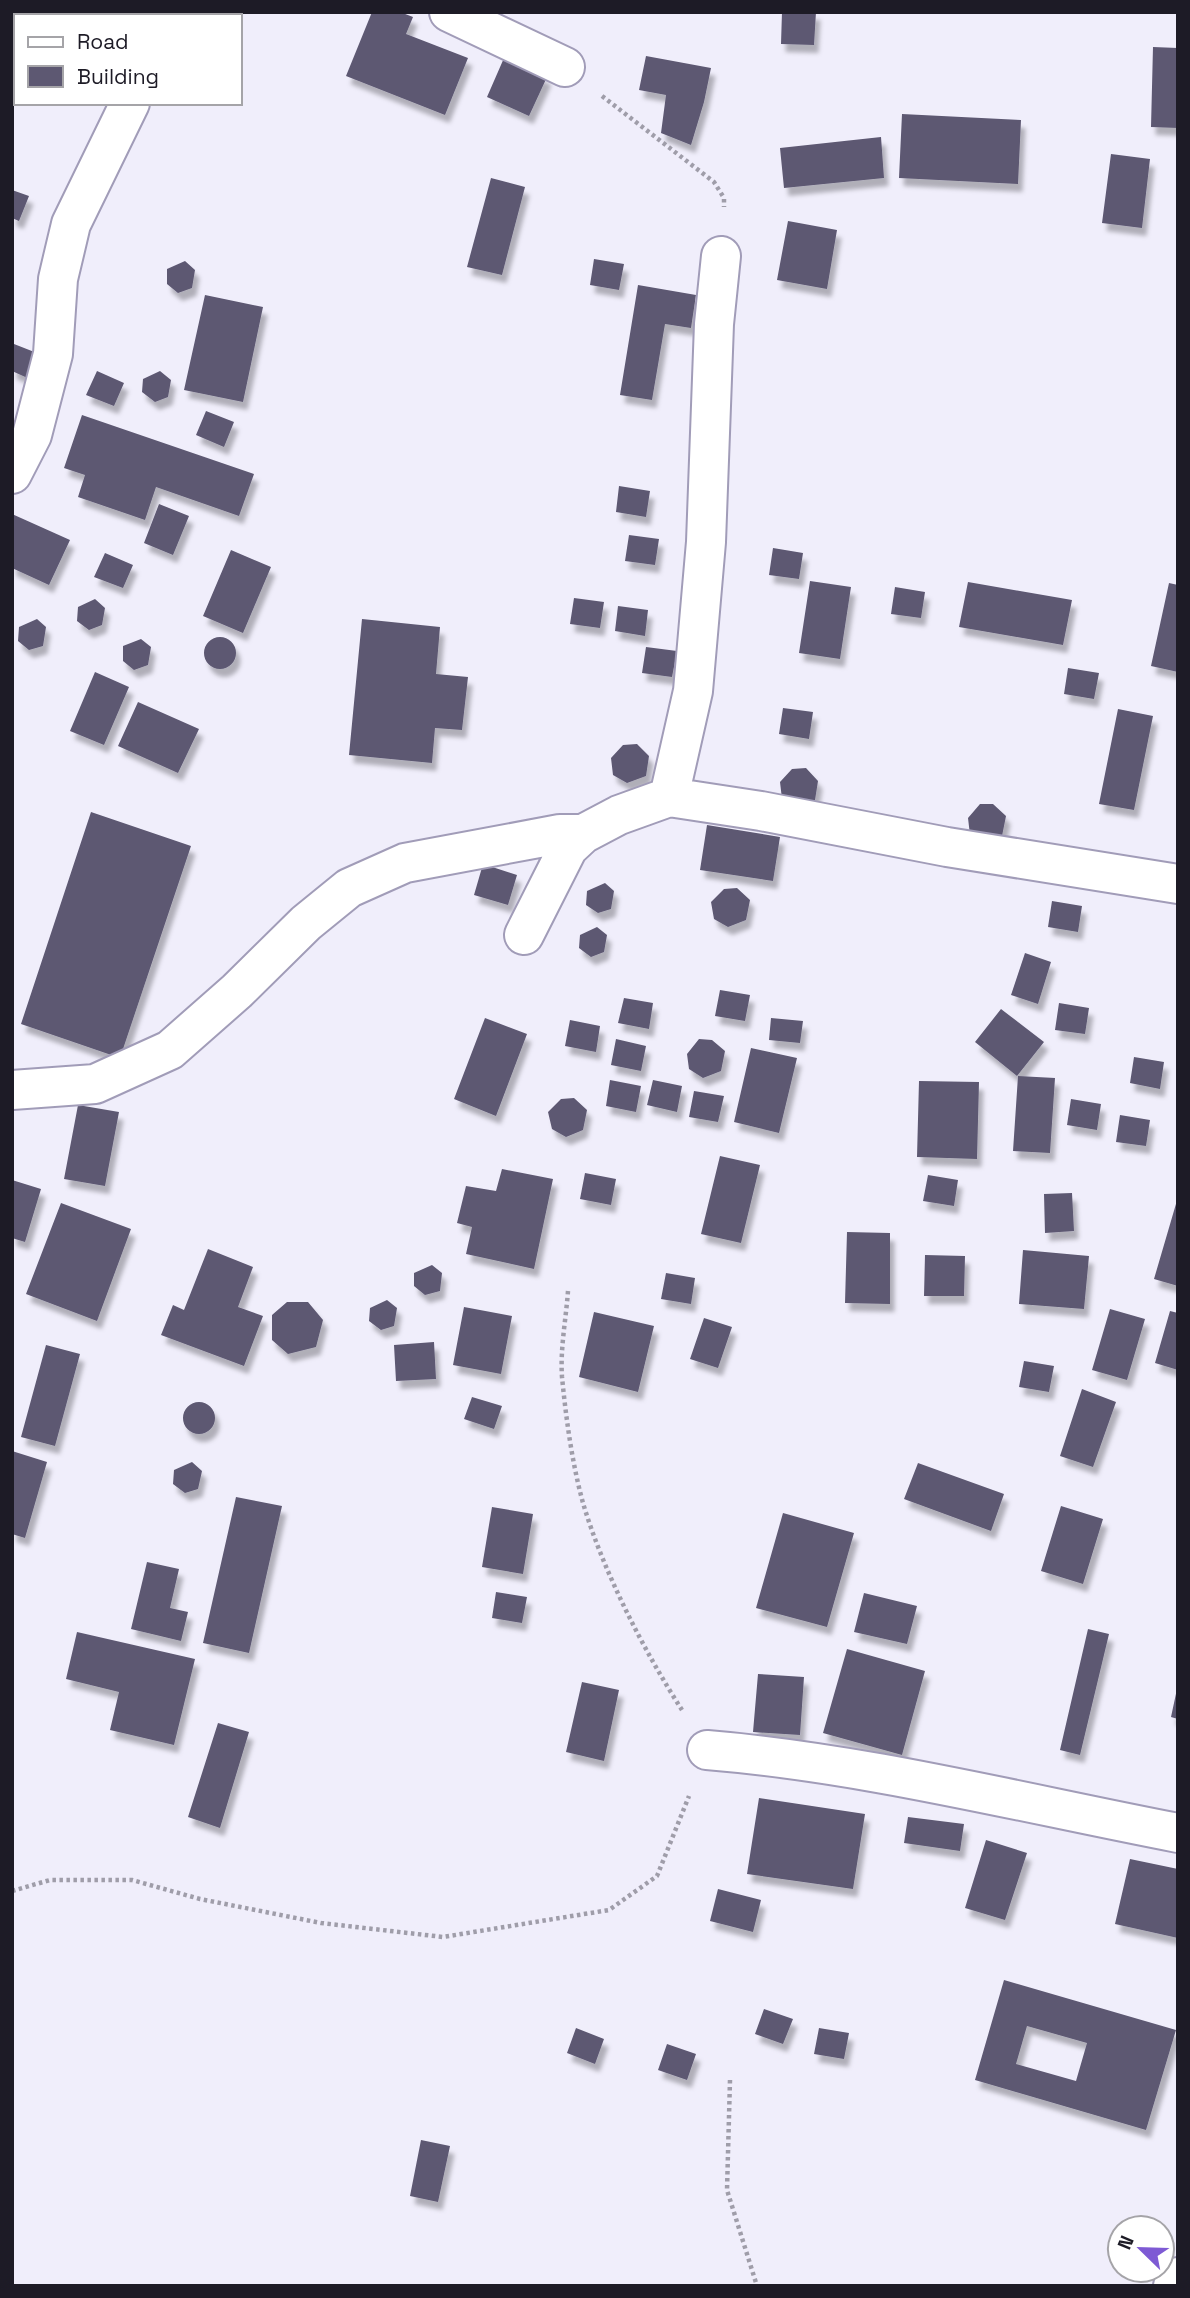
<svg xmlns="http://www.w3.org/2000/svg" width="1190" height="2298" viewBox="0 0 1190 2298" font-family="'Space Grotesk',sans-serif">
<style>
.building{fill:#5d5872;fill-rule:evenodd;filter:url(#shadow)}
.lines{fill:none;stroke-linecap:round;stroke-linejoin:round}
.street-casing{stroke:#a19cb8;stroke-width:42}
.path{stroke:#9f9da9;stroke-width:4.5;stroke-dasharray:3.5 3.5;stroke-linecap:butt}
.street{stroke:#fff;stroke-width:38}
</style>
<defs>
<filter id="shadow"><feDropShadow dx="4.5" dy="8" stdDeviation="2" flood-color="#0004"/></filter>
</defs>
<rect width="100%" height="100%" fill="#f0eefb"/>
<path class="building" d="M 43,12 L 104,12 L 103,16 L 42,16 Z
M 372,12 L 400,12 L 413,17 L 406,34 L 468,58 L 445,115 L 346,76 Z
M 782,12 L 816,12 L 814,45 L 781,44 Z
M 1153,47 L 1178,48 L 1178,128 L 1151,127 Z
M 646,56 L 711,68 L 704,102 L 691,145 L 661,133 L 666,95 L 639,90 Z
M 504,58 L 547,77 L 529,116 L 487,97 Z
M 902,114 L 1021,120 L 1018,184 L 899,178 Z
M 881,137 L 884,178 L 784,188 L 780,148 Z
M 1111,154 L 1150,159 L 1142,228 L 1102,223 Z
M 491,178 L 525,187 L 502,275 L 467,267 Z
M 12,190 L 29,196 L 19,221 L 12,218 Z
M 788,221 L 837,230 L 827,289 L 777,280 Z
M 594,259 L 624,264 L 619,290 L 590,285 Z
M 185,261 L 195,270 L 192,288 L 178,293 L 167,284 L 167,269 Z
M 638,285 L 696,295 L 691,328 L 665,324 L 652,400 L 620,395 Z
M 205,295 L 263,307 L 243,402 L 184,390 Z
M 14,344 L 42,355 L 32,380 L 12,371 Z
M 97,371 L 124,383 L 114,406 L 86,395 Z
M 160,371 L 171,380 L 168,397 L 155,402 L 142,392 L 143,379 Z
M 206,411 L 234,422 L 224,447 L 196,435 Z
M 82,415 L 254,474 L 239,516 L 156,487 L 145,520 L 78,497 L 85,475 L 64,468 Z
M 619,486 L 650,491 L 646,517 L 616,512 Z
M 159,504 L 189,516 L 173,555 L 144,543 Z
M 12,514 L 70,540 L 49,585 L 12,568 Z
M 629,535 L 659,539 L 655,565 L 625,561 Z
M 773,548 L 803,553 L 799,579 L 769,575 Z
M 231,550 L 271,567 L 243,633 L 203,616 Z
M 105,553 L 133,565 L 123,588 L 94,577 Z
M 810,581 L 851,587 L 840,659 L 799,653 Z
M 968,582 L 1072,600 L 1063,645 L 959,627 Z
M 1169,583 L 1178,585 L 1178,672 L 1151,666 Z
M 895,587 L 925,592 L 921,618 L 891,614 Z
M 574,598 L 604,602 L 600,628 L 570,624 Z
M 95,599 L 105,608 L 102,625 L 89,630 L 77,621 L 78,607 Z
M 618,606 L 648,610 L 645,636 L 615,631 Z
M 37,619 L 46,627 L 43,646 L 29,650 L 18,641 L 19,627 Z
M 362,619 L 440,627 L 436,674 L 468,677 L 462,730 L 435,728 L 432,763 L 349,755 Z
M204 653a16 16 0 1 1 32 0a16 16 0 1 1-32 0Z
M 141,639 L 151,647 L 148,665 L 134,670 L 123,661 L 123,646 Z
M 646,647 L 677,651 L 672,677 L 642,673 Z
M 1068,668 L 1099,673 L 1094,699 L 1064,694 Z
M 95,672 L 129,687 L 104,745 L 70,731 Z
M 138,702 L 199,729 L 178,773 L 118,746 Z
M 783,708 L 813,712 L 809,739 L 779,734 Z
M 1118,709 L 1153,716 L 1134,810 L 1099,804 Z
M 637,744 L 649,756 L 646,776 L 627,783 L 613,775 L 611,758 L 623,745 Z
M 806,768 L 818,781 L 815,800 L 796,808 L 782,799 L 780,782 L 792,769 Z
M 980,804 L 993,804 L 1006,816 L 1002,836 L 984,843 L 970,835 L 968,818 Z
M 91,812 L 191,846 L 120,1058 L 21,1024 Z
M 707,825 L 780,837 L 773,881 L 700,870 Z
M 483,864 L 517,875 L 508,905 L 474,895 Z
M 605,883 L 614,891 L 611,909 L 598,913 L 586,905 L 587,891 Z
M 737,888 L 750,900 L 746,920 L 728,927 L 714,919 L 711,902 L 724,889 Z
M 1052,901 L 1082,906 L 1078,932 L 1048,927 Z
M 597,927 L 607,935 L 604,952 L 591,957 L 579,948 L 580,935 Z
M 1025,953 L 1051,962 L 1038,1004 L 1011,995 Z
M 720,990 L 750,995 L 745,1021 L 715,1016 Z
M 624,998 L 653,1003 L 649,1029 L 618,1023 Z
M 1059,1003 L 1089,1008 L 1085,1034 L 1055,1030 Z
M 1001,1009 L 1044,1042 L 1017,1076 L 975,1042 Z
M 485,1018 L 527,1034 L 496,1116 L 454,1099 Z
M 771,1018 L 803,1021 L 800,1043 L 769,1040 Z
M 570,1020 L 600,1026 L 596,1052 L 565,1046 Z
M 616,1039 L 646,1046 L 641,1071 L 611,1065 Z
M 699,1039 L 712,1040 L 725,1051 L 721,1071 L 703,1078 L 689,1069 L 687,1054 Z
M 751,1048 L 797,1058 L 779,1133 L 734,1122 Z
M 1134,1057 L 1164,1062 L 1160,1089 L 1130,1083 Z
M 1018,1076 L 1055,1078 L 1050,1153 L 1013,1151 Z
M 610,1080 L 641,1086 L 636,1112 L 606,1106 Z
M 653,1080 L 682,1086 L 677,1112 L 647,1105 Z
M 919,1081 L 979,1082 L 977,1159 L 917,1157 Z
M 694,1091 L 724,1096 L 718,1122 L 689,1117 Z
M 574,1098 L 587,1110 L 583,1130 L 566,1137 L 552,1129 L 548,1112 L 561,1099 Z
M 1071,1099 L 1101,1104 L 1097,1130 L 1067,1125 Z
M 78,1105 L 119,1112 L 105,1186 L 64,1179 Z
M 1120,1115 L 1150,1120 L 1146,1146 L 1116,1142 Z
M 720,1156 L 760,1165 L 741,1243 L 701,1234 Z
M 502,1169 L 553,1179 L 534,1269 L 466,1254 L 472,1227 L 457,1223 L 466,1186 L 496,1191 Z
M 585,1173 L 616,1179 L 611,1205 L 580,1199 Z
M 928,1175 L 958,1180 L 954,1206 L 923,1201 Z
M 12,1180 L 41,1189 L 25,1242 L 12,1238 Z
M 1072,1193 L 1074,1231 L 1045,1233 L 1044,1194 Z
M 1178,1197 L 1178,1286 L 1154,1279 Z
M 61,1203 L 131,1229 L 97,1321 L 26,1294 Z
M 847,1232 L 890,1233 L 890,1304 L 845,1303 Z
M 208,1249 L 253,1267 L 238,1307 L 263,1316 L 244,1366 L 161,1335 L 173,1305 L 184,1310 Z
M 1023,1250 L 1089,1256 L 1084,1309 L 1019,1304 Z
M 925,1255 L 965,1256 L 964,1296 L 924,1296 Z
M 432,1265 L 442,1273 L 440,1291 L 425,1295 L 414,1286 L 414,1273 Z
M 666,1273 L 695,1278 L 691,1304 L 661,1299 Z
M 387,1300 L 397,1308 L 394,1326 L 381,1330 L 369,1321 L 370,1308 Z
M 287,1302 L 308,1302 L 323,1320 L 316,1347 L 288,1354 L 272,1340 L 272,1315 Z
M 464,1307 L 512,1316 L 501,1374 L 453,1365 Z
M 1110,1309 L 1145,1319 L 1127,1380 L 1092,1370 Z
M 1170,1311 L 1178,1313 L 1178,1370 L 1155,1363 Z
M 594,1312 L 654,1326 L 638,1392 L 579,1377 Z
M 704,1318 L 732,1327 L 718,1368 L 690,1359 Z
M 434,1342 L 436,1379 L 396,1381 L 394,1345 Z
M 46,1345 L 80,1354 L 55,1446 L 21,1437 Z
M 1024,1361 L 1054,1366 L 1049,1392 L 1019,1387 Z
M 1082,1389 L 1116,1402 L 1093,1467 L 1060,1456 Z
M 472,1397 L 502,1406 L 494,1429 L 464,1419 Z
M183 1418a16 16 0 1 1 32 0a16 16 0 1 1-32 0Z
M 12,1451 L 47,1462 L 25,1538 L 12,1534 Z
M 192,1462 L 202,1471 L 198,1489 L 185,1493 L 173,1484 L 174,1470 Z
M 918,1463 L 1004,1494 L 991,1531 L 904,1499 Z
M 236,1497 L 282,1506 L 249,1653 L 203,1643 Z
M 1061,1506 L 1103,1519 L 1083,1584 L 1041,1571 Z
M 492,1507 L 533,1514 L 523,1574 L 482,1567 Z
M 783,1513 L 854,1533 L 827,1627 L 756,1608 Z
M 147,1562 L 179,1569 L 170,1608 L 188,1612 L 181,1641 L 131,1629 Z
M 496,1592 L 527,1597 L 522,1623 L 492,1618 Z
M 864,1593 L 917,1606 L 907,1644 L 854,1632 Z
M 1088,1629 L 1109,1634 L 1080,1755 L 1060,1750 Z
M 77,1632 L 195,1659 L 174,1745 L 110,1730 L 119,1692 L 66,1679 Z
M 847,1649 L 925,1671 L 902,1755 L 823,1733 Z
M 758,1674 L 804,1677 L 800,1735 L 753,1732 Z
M 582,1682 L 619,1690 L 604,1761 L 566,1752 Z
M 1177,1689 L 1178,1689 L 1178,1719 L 1171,1717 Z
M 218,1723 L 249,1732 L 220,1828 L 188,1817 Z
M 759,1798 L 865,1814 L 853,1889 L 747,1874 Z
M 908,1817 L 964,1824 L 960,1851 L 904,1843 Z
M 986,1840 L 1027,1853 L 1005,1920 L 965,1908 Z
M 1130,1859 L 1178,1869 L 1178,1938 L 1115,1924 Z
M 718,1889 L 761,1900 L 753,1932 L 710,1921 Z
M 1004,1980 L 1176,2030 L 1146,2130 L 975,2080 ZM 1027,2026 L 1087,2043 L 1076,2081 L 1016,2064 Z
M 764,2009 L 793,2019 L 783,2044 L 755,2034 Z
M 576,2028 L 604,2039 L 595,2064 L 567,2053 Z
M 819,2028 L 849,2033 L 844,2059 L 814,2054 Z
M 667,2044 L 696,2054 L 687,2080 L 658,2070 Z
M 421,2140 L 450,2146 L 438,2202 L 410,2196 Z"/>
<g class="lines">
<g class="street-casing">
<path id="street" d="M 449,12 L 565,67
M 172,16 L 175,12
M 12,474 L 32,435 L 53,354 L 58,279 L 71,224 L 130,103
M 669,797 L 693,691 L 706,542 L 714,324 L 721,256
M 524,935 L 568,848 L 583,834 L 619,815 L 669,797 L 761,811 L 947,847 L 1178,884
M 12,1090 L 95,1084 L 170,1050 L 237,991 L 306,923 L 349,888 L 405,863 L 560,834 L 583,834
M 707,1750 C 865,1763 1022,1803 1178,1833
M 1173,2286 L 1178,2277"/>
</g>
<path class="path" d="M 602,96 L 714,182 L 724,198 L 724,207
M 568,1291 C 566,1319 560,1349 562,1377 C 566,1418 572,1463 583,1503 C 603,1571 644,1651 682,1710
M 12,1891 L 50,1880 L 132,1880 L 200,1899 L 321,1923 L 443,1937 L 609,1910 L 657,1876 L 689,1796
M 730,2080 L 727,2190 L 757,2286"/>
<use href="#street" class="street"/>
</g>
<rect width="1190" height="2298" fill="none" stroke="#1d1b26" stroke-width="28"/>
<rect x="14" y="14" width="228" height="91" fill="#ffffff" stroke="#a5a4a8" stroke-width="2"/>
<rect x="28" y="37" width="35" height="10" fill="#ffffff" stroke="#a5a4a8" stroke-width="2"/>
<text x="77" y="49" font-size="21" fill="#1d1b26">Road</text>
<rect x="28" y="66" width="35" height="21" fill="#5d5872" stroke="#a5a4a8" stroke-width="2"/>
<text x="77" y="84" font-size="21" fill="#1d1b26">Building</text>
<g transform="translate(1141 2249) rotate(293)"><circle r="33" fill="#ffffff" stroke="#a5a4a8" stroke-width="2"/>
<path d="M0-5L12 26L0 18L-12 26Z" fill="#7e5ad4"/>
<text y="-10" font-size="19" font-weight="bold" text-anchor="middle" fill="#1d1b26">N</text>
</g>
</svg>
